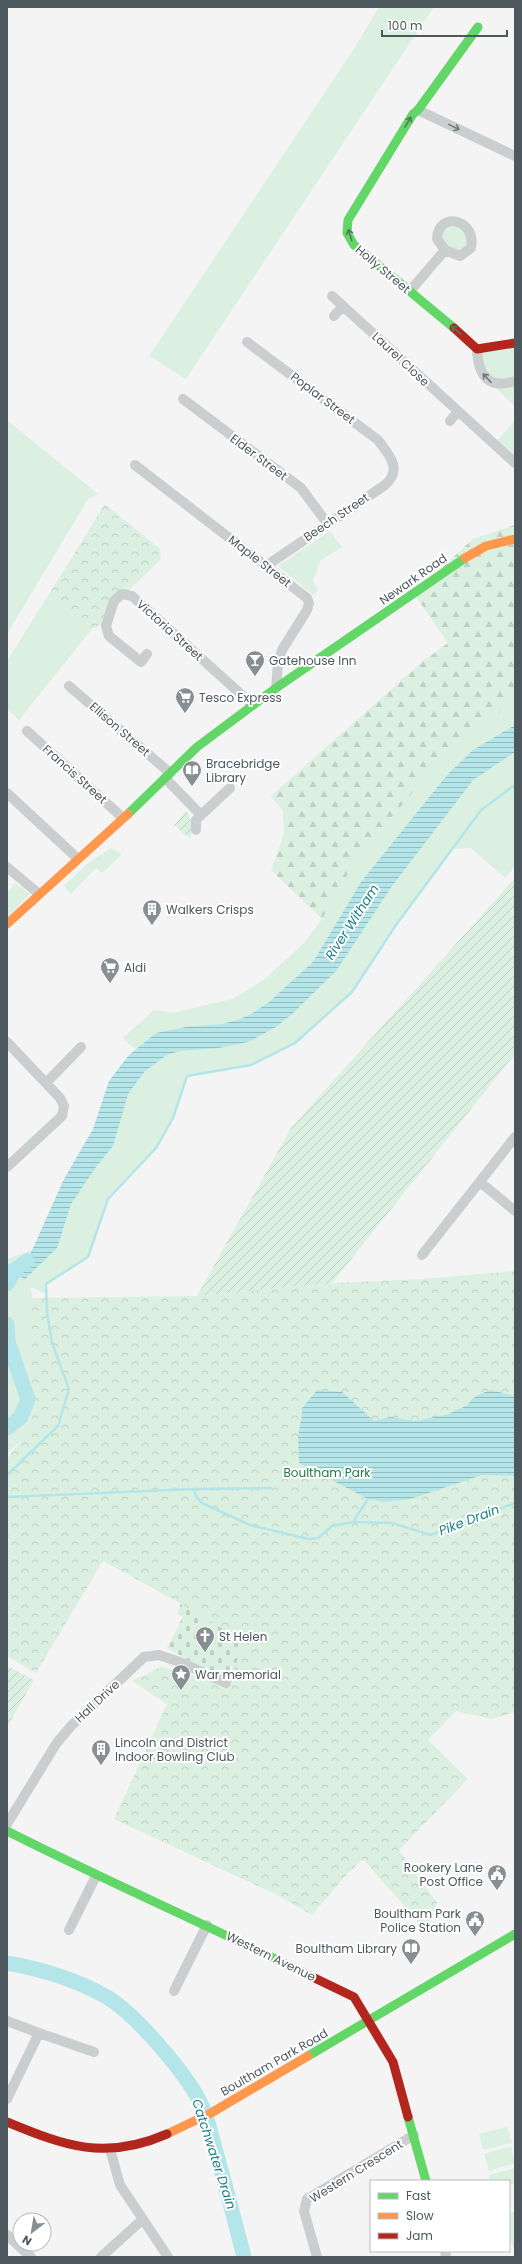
<svg xmlns="http://www.w3.org/2000/svg" width="522" height="2264" viewBox="0 0 522 2264" font-family="Poppins,sans-serif">
<style>
.grass{fill:#dbf0e1}
.forest{fill:url(#forest-firs)}
.cemetery{fill:url(#cemetery-stones)}
.park{fill:url(#park-crowns)}
.garden{fill:url(#garden-furrows)}
.water{fill:url(#water-rules)}
.lines{fill:none;stroke-linecap:round;stroke-linejoin:round}
.stream{stroke:#b4e5e9;stroke-width:2.5}
.river{stroke:#b4e5e9;stroke-width:15}
.street{stroke:#cbcecf;stroke-width:10}
.fast{stroke:#63d668;stroke-width:9}
.slow{stroke:#ff974d;stroke-width:9}
.jam{stroke:#b3261e;stroke-width:9}
.oneway{stroke:#527860}
.oneway2{stroke:#727b80}
.labels{text-anchor:middle;dominant-baseline:central;stroke-width:4;stroke-linejoin:round;paint-order:stroke}
.street-label{font-size:12px;fill:#4c585e;stroke:#fff}
.poi-label{font-size:12px;fill:#4c585e;stroke:#fff;text-anchor:start}
.park-label{font-size:12px;fill:#227a44;stroke:#fff}
.water-label{font-size:13px;font-style:italic;fill:#1a818b;stroke:#fff}
</style>
<defs>
<pattern id="forest-firs" width="22" height="20" patternUnits="userSpaceOnUse"><rect width="22" height="20" fill="#dbf0e1"/><path d="M5 1l3.5 6h-7zM16 11l3.5 6h-7z" fill="#bed0c3"/></pattern>
<pattern id="cemetery-stones" width="16" height="16" patternUnits="userSpaceOnUse"><rect width="16" height="16" fill="#dbf0e1"/><path d="M2 7V4a2 2 0 0 1 4 0v3zM10 15v-3a2 2 0 0 1 4 0v3z" fill="#bed0c3"/></pattern>
<pattern id="park-crowns" width="20" height="18" patternUnits="userSpaceOnUse"><rect width="20" height="18" fill="#dbf0e1"/><path d="M2 6a3 3 0 1 1 6 0M12 15a3 3 0 1 1 6 0" fill="none" stroke="#bed0c3"/></pattern>
<pattern id="garden-furrows" width="10" height="10" patternUnits="userSpaceOnUse"><rect width="10" height="10" fill="#dbf0e1"/><path d="M-1 1l2-2M0 10L10 0M9 11l2-2" fill="none" stroke="#bed0c3"/></pattern>
<pattern id="water-rules" width="6" height="5" patternUnits="userSpaceOnUse"><rect width="6" height="5" fill="#b4e5e9"/><path d="M0 2.5h6" fill="none" stroke="#95bcc0"/></pattern>
</defs>
<rect width="100%" height="100%" fill="#f4f4f4"/>
<path class="grass" d="M 379,7 L 434,7 L 186,379 L 149,356 L 355,47 Z
M 464,225 L 471,248 L 452,254 L 437,233 L 441,227 Z
M 515,343 L 515,407 L 491,383 L 477,349 Z
M 7,420 L 98,494 L 88,499 L 7,634 Z
M 515,421 L 515,463 L 494,444 Z
M 330,531 L 342,547 L 320,561 L 313,581 L 318,590 L 313,595 L 278,566 Z
M 49,594 L 92,629 L 19,720 L 7,709 L 7,661 Z
M 515,698 L 515,866 L 505,878 L 471,848 L 452,849 L 396,925 L 352,992 L 295,1043 L 251,1065 L 187,1077 L 173,1118 L 156,1148 L 108,1199 L 88,1257 L 46,1284 L 46,1294 L 31,1287 L 44,1422 L 7,1453 L 7,1259 L 51,1243 L 143,1057 L 123,1038 L 154,1010 L 172,1013 L 232,999 L 265,979 L 305,942 L 322,919 L 355,861 L 454,743 L 497,715 Z
M 111,848 L 122,854 L 102,873 L 96,868 L 71,894 L 64,886 L 87,864 Z
M 15,883 L 30,894 L 7,917 L 7,893 Z
M 507,2127 L 512,2143 L 483,2150 L 479,2134 Z
M 511,2146 L 515,2163 L 489,2171 L 484,2154 Z
M 515,2168 L 515,2184 L 509,2185 L 509,2181 L 491,2181 L 489,2175 Z
M 515,2211 L 515,2252 L 509,2237 L 509,2214 Z"/>
<path class="forest" d="M 515,525 L 515,698 L 497,715 L 454,743 L 355,861 L 322,919 L 271,870 L 284,834 L 283,811 L 271,796 L 422,662 L 448,643 L 414,594 L 473,539 Z"/>
<path class="cemetery" d="M 190,1579 L 299,1690 L 231,1666 L 224,1681 L 167,1648 L 183,1617 L 177,1614 Z"/>
<path class="park" d="M 105,504 L 160,549 L 161,559 L 129,590 L 123,592 L 101,625 L 92,629 L 49,594 Z
M 515,1271 L 515,1712 L 491,1719 L 456,1711 L 428,1740 L 468,1779 L 399,1850 L 437,1903 L 425,1930 L 363,1859 L 348,1873 L 312,1915 L 275,1894 L 114,1819 L 167,1704 L 132,1681 L 161,1667 L 226,1683 L 246,1643 L 178,1602 L 103,1561 L 36,1673 L 7,1656 L 7,1458 L 32,1428 L 31,1298 L 197,1296 L 332,1283 L 423,1279 Z"/>
<path class="garden" d="M 186,811 C 193,819 193,829 190,839 L 174,825 Z
M 515,878 L 515,1054 L 332,1283 L 197,1296 L 291,1128 Z
M 7,1666 L 34,1680 L 7,1727 Z"/>
<path class="water" d="M 515,725 L 515,752 L 473,780 L 392,886 L 336,971 L 292,1014 L 276,1027 L 248,1042 L 218,1048 L 180,1051 L 167,1055 L 145,1071 L 128,1094 L 113,1146 L 96,1167 L 71,1204 L 57,1248 L 25,1279 L 7,1271 L 7,1265 L 29,1257 L 64,1179 L 93,1129 L 109,1081 L 129,1055 L 156,1033 L 186,1027 L 222,1024 L 238,1020 L 253,1013 L 269,1002 L 313,962 L 361,882 L 447,775 L 473,750 Z
M 317,1390 L 342,1392 L 374,1421 L 390,1417 L 415,1421 L 446,1415 L 466,1406 L 476,1396 L 490,1390 L 515,1396 L 515,1476 L 482,1475 L 410,1499 L 385,1502 L 368,1499 L 299,1463 L 298,1438 L 303,1407 Z"/>
<g class="lines">
<path class="stream" d="M 7,1475 L 58,1426 L 69,1389 L 52,1343 L 47,1312 L 46,1284 L 88,1257 L 108,1199 L 156,1148 L 173,1118 L 187,1076 L 251,1065 L 295,1043 L 352,992 L 396,925 L 481,810 L 515,785
M 194,1489 L 196,1496 L 202,1503 L 250,1525 L 308,1539 L 318,1538 L 332,1526 L 353,1522 L 368,1499
M 7,1497 L 194,1489 L 271,1488
M 353,1522 L 392,1523 L 431,1535 L 515,1503"/>
<path class="river" d="M 7,1284 L 16,1269 L 27,1261
M 7,1324 L 8,1342 L 28,1399 L 21,1417 L 7,1428
M 7,1963 C 41,1969 77,1980 107,1997 C 135,2014 184,2071 199,2100 C 208,2116 211,2135 216,2152 C 226,2187 235,2222 244,2257"/>
<path class="street" d="M 418,110 L 515,156
M 410,291 L 445,250 L 437,239 C 438,210 477,219 471,248 L 460,256 L 445,250
M 332,296 L 515,463
M 334,316 L 343,306
M 247,342 L 378,440 C 389,455 403,469 385,485 L 266,566
M 477,349 C 478,375 488,390 515,381
M 183,399 L 301,488 L 327,523
M 450,421 L 458,411
M 135,465 L 307,598 L 309,603 L 307,610 L 282,650 L 278,663 L 276,688
M 147,654 L 141,662 L 109,636 L 106,626 L 114,601 L 122,594 L 132,596 L 253,705
M 69,686 L 170,773
M 27,731 L 123,818
M 165,778 L 201,815 L 230,788
M 7,793 L 77,858
M 196,830 L 196,820 L 201,815
M 7,867 L 39,894
M 7,1042 L 60,1098 L 64,1106 L 62,1116 L 7,1167
M 46,1083 L 81,1047
M 480,1182 L 515,1211
M 422,1255 L 515,1137
M 7,1824 L 56,1744 L 71,1726 L 144,1657 L 159,1655 L 180,1662 L 226,1683
M 69,1930 L 96,1876
M 174,1991 L 207,1925
M 7,2021 L 39,2033
M 7,2099 L 39,2033 L 94,2052
M 110,2149 L 120,2185 L 168,2257
M 7,2235 L 31,2257
M 445,2251 L 446,2257
M 101,2257 L 143,2219
M 317,2257 L 304,2211 L 307,2199 L 414,2135"/>
<path class="fast" d="M 454,328 L 354,245 L 347,233 L 348,220 L 413,114 L 418,110 L 478,27
M 128,814 L 197,747 L 276,688 L 465,558
M 7,1831 C 104,1880 203,1923 300,1971
M 308,2056 L 515,1934
M 408,2117 L 426,2181"/>
<path class="slow" d="M 465,558 L 486,546 L 515,539
M 7,924 L 128,814
M 167,2134 L 211,2113 L 308,2056"/>
<path class="jam" d="M 454,328 L 477,349 L 515,343
M 300,1971 L 354,1997 L 393,2062 L 408,2117
M 7,2122 C 65,2146 105,2161 167,2134"/>
</g>
<defs><path id="oneway-shaft" d="M-6 0H5M1.5-3L5.5 0L1.5 3" fill="none" stroke-width="1.6" stroke-linecap="round" stroke-linejoin="round"/></defs>
<g class="oneway">
<use href="#oneway-shaft" transform="translate(408 122) rotate(-59)"/>
<use href="#oneway-shaft" transform="translate(350 235) rotate(-107)"/>
<use href="#oneway-shaft" transform="translate(456 330) rotate(-141)"/>
</g>
<g class="oneway2">
<use href="#oneway-shaft" transform="translate(454 127) rotate(26)"/>
<use href="#oneway-shaft" transform="translate(487 378) rotate(-133)"/>
</g>
<defs>
<g id="bar-pin" transform="scale(1)"><path d="M0 17L-7.5 6A9.5 9.5 0 1 1 7.5 6Z" fill="#878f92" stroke="#fff"/><path d="M-6-5H6L.8 .8V4.5H3.5V6h-7V4.5H-.8V.8Z" fill="#fff"/></g>
<g id="supermarket-pin" transform="scale(1)"><path d="M0 17L-7.5 6A9.5 9.5 0 1 1 7.5 6Z" fill="#878f92" stroke="#fff"/><path d="M-6-5.5h2.5l.6 2H6L4.5 2H-2.5L-4.4-4H-6ZM-1.5 3.2a1.3 1.3 0 1 0 .1 0ZM3 3.2a1.3 1.3 0 1 0 .1 0Z" fill="#fff"/></g>
<g id="library-pin" transform="scale(1)"><path d="M0 17L-7.5 6A9.5 9.5 0 1 1 7.5 6Z" fill="#878f92" stroke="#fff"/><path d="M-6-4Q-3-5.5-.7-3.5V5Q-3 3-6 4ZM6-4Q3-5.5 .7-3.5V5Q3 3 6 4Z" fill="#fff"/></g>
<g id="building-pin" transform="scale(1)"><path d="M0 17L-7.5 6A9.5 9.5 0 1 1 7.5 6Z" fill="#878f92" stroke="#fff"/><path d="M-4-6H4V6H1V3H-1V6H-4ZM-2.5-4.3h1.7v1.8h-1.7ZM.8-4.3h1.7v1.8H.8ZM-2.5-1h1.7V.8h-1.7ZM.8-1h1.7V.8H.8Z" fill="#fff"/></g>
<g id="church-pin" transform="scale(1)"><path d="M0 17L-7.5 6A9.5 9.5 0 1 1 7.5 6Z" fill="#878f92" stroke="#fff"/><path d="M-1.2-6h2.4v3.5h3.3v2.4h-3.3V6h-2.4V-.1h-3.3v-2.4h3.3Z" fill="#fff"/></g>
<g id="sight-pin" transform="scale(1)"><path d="M0 17L-7.5 6A9.5 9.5 0 1 1 7.5 6Z" fill="#878f92" stroke="#fff"/><path d="M0-6L1.8-2.2L6-1.7L2.9 1.2L3.7 5.4L0 3.3L-3.7 5.4L-2.9 1.2L-6-1.7L-1.8-2.2Z" fill="#fff"/></g>
<g id="civic-pin" transform="scale(1)"><path d="M0 17L-7.5 6A9.5 9.5 0 1 1 7.5 6Z" fill="#878f92" stroke="#fff"/><path d="M-.6-6.5H3V-4.5H.6V-3L4-1V1h2V6H-6V1h2V-1L-.6-3ZM-1.2 2.5V6h2.4V2.5Z" fill="#fff"/></g>
</defs>
<g fill-rule="evenodd">
<use href="#bar-pin" x="255" y="660"/>
<use href="#supermarket-pin" x="185" y="697"/>
<use href="#library-pin" x="192" y="770"/>
<use href="#building-pin" x="152" y="909"/>
<use href="#supermarket-pin" x="110" y="967"/>
<use href="#church-pin" x="205" y="1636"/>
<use href="#sight-pin" x="181" y="1674"/>
<use href="#building-pin" x="101" y="1749"/>
<use href="#civic-pin" x="497" y="1874"/>
<use href="#civic-pin" x="475" y="1920"/>
<use href="#library-pin" x="411" y="1948"/>
</g>
<g class="labels">
<g class="street-label">
<text transform="translate(383 269) rotate(40)">Holly Street</text>
<text transform="translate(401 359) rotate(43)">Laurel Close</text>
<text transform="translate(323 398) rotate(37)">Poplar Street</text>
<text transform="translate(259 457) rotate(37)">Elder Street</text>
<text transform="translate(336 517) rotate(-34)">Beech Street</text>
<text transform="translate(260 561) rotate(38)">Maple Street</text>
<text transform="translate(413 579) rotate(-35)">Newark Road</text>
<text transform="translate(170 630) rotate(42)">Victoria Street</text>
<text transform="translate(120 729) rotate(41)">Ellison Street</text>
<text transform="translate(75 774) rotate(42)">Francis Street</text>
<text transform="translate(97 1701) rotate(-43)">Hall Drive</text>
<text transform="translate(271 1956) rotate(26)">Western Avenue</text>
<text transform="translate(274 2062) rotate(-30)">Boultham Park Road</text>
<text transform="translate(356 2171) rotate(-32)">Western Crescent</text>
</g>
<g class="poi-label">
<text x="269" y="660">Gatehouse Inn</text>
<text x="199" y="697">Tesco Express</text>
<text x="206" y="763">Bracebridge<tspan x="206" dy="14">Library</tspan></text>
<text x="166" y="909">Walkers Crisps</text>
<text x="124" y="967">Aldi</text>
<text x="219" y="1636">St Helen</text>
<text x="195" y="1674">War memorial</text>
<text x="115" y="1742">Lincoln and District<tspan x="115" dy="14">Indoor Bowling Club</tspan></text>
<text x="483" y="1867" text-anchor="end">Rookery Lane<tspan x="483" dy="14">Post Office</tspan></text>
<text x="461" y="1913" text-anchor="end">Boultham Park<tspan x="461" dy="14">Police Station</tspan></text>
<text x="397" y="1948" text-anchor="end">Boultham Library</text>
</g>
<g class="park-label">
<text x="327" y="1472">Boultham Park</text>
</g>
<g class="water-label">
<text transform="translate(352 922) rotate(-57)">River Witham</text>
<text transform="translate(469 1520) rotate(-21)">Pike Drain</text>
<text transform="translate(214 2154) rotate(72)">Catchwater Drain</text>
</g>
</g>
<rect width="522" height="2264" fill="none" stroke="#4c585e" stroke-width="16"/>
<rect x="370" y="2180" width="140" height="72" fill="#ffffff" stroke="#b7bcbf"/>
<rect x="378" y="2193" width="20" height="6" fill="#63d668" stroke="#b7bcbf"/>
<text x="406" y="2200" font-size="12" fill="#4c585e">Fast</text>
<rect x="378" y="2213" width="20" height="6" fill="#ff974d" stroke="#b7bcbf"/>
<text x="406" y="2220" font-size="12" fill="#4c585e">Slow</text>
<rect x="378" y="2233" width="20" height="6" fill="#b3261e" stroke="#b7bcbf"/>
<text x="406" y="2240" font-size="12" fill="#4c585e">Jam</text>
<g transform="translate(32 2232) rotate(211)"><circle r="19" fill="#ffffff" stroke="#b7bcbf"/>
<path d="M0-3L7 15L0 10L-7 15Z" fill="#878f92"/>
<text y="-6" font-size="11" font-weight="bold" text-anchor="middle" fill="#4c585e">N</text>
</g>
<path d="M382 30v6h125v-6" fill="none" stroke="#4c585e" stroke-width="2"/>
<text x="388" y="30" font-size="12" fill="#4c585e" stroke="#ffffff" stroke-width="3" paint-order="stroke">100 m</text>
</svg>
